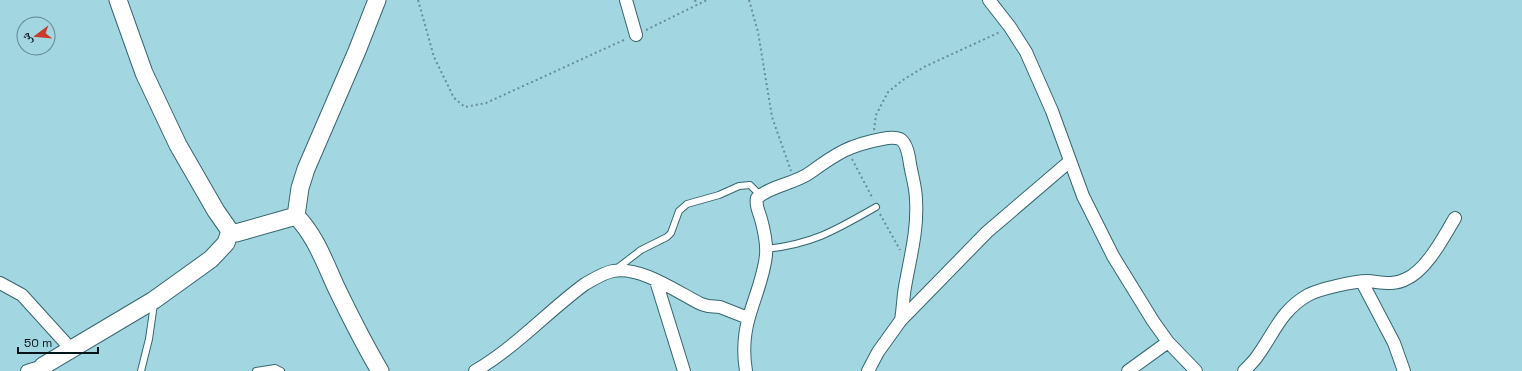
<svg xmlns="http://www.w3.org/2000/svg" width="1522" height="371" viewBox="0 0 1522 371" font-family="'Space Grotesk','Noto Naskh Arabic',sans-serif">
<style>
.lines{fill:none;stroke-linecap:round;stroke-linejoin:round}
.lane-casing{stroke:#356770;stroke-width:8}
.street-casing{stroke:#356770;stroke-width:14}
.secondary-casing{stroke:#356770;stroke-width:19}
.path{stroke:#678f97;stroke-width:2;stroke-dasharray:2 3;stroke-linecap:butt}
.lane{stroke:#fff;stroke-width:6}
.street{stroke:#fff;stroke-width:12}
.secondary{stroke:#fff;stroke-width:17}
</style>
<rect width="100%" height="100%" fill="#a2d6e1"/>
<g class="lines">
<g class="lane-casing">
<path id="lane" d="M 766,249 C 813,244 836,230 876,207
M 615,270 L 641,250 L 667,237 L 671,233 L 679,211 L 687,204 L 719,195 L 739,186 L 750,185 L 760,195
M 141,371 L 149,339 L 154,304
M 256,371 L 275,368 L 281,371"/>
</g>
<g class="street-casing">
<path id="street" d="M 626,0 L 636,35
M 989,0 L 1010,27 L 1026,52 L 1052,111 L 1083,196 L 1113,256 L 1153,321 L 1168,342 L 1196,371
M 656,281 L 684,371
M 1362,282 L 1394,343 L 1404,371
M 0,283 L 22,295 L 71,349
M 27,371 L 43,366
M 475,371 C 516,347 547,312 585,284 C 594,279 603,273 613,271 C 641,266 677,292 701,304 L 708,306 L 720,307 L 748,318
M 746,371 C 743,353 744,334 749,317 C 755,296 764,276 766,255 C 767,243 764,230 761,219 C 759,212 755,205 757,198 C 772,185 795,184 811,172 C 837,153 850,145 882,139 C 887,138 895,137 900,139 C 907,143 909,157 910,164 C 912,176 916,188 916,200 C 918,230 910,258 905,287 C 903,298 903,309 901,320
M 868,371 L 878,352 L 901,320 L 987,232 L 1070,161
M 1128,371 L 1168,342
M 1244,371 C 1248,367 1253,362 1256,358 C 1274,334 1280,311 1308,295 C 1319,289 1355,281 1367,281 C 1381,282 1393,286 1406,279 C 1427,270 1444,236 1455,218"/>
</g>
<g class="secondary-casing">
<path id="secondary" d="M 118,0 L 144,73 L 178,145 L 216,211 L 230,231 L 236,233 L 296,216 C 315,235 325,263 336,287 C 350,316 364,344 380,371
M 296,216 L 300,188 L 306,169 L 357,51 L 377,0
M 40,371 L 43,366 L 154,300 L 211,259 L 226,243 L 230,231"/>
</g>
<path class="path" d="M 418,0 L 434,57 L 454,98 L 465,107 L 486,103 L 626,39
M 695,0 L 697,5
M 749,0 L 758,32 L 772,117 L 791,171
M 646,30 L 707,0
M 874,130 L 876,115 L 888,92 L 903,80 L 924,67 L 1000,32
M 852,159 L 873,199
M 880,214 L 900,250"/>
<use href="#lane" class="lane"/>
<use href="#street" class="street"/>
<use href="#secondary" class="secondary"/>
</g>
<g transform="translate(36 36) rotate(254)"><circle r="19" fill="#a2d6e1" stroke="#628991"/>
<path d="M0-3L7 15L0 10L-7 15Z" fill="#c83c29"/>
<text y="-6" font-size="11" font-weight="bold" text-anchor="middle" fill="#021519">ش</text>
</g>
<path d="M18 347v6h80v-6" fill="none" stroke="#021519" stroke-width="2"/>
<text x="24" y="347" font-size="12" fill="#021519" stroke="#a2d6e1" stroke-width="3" paint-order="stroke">50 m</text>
</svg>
